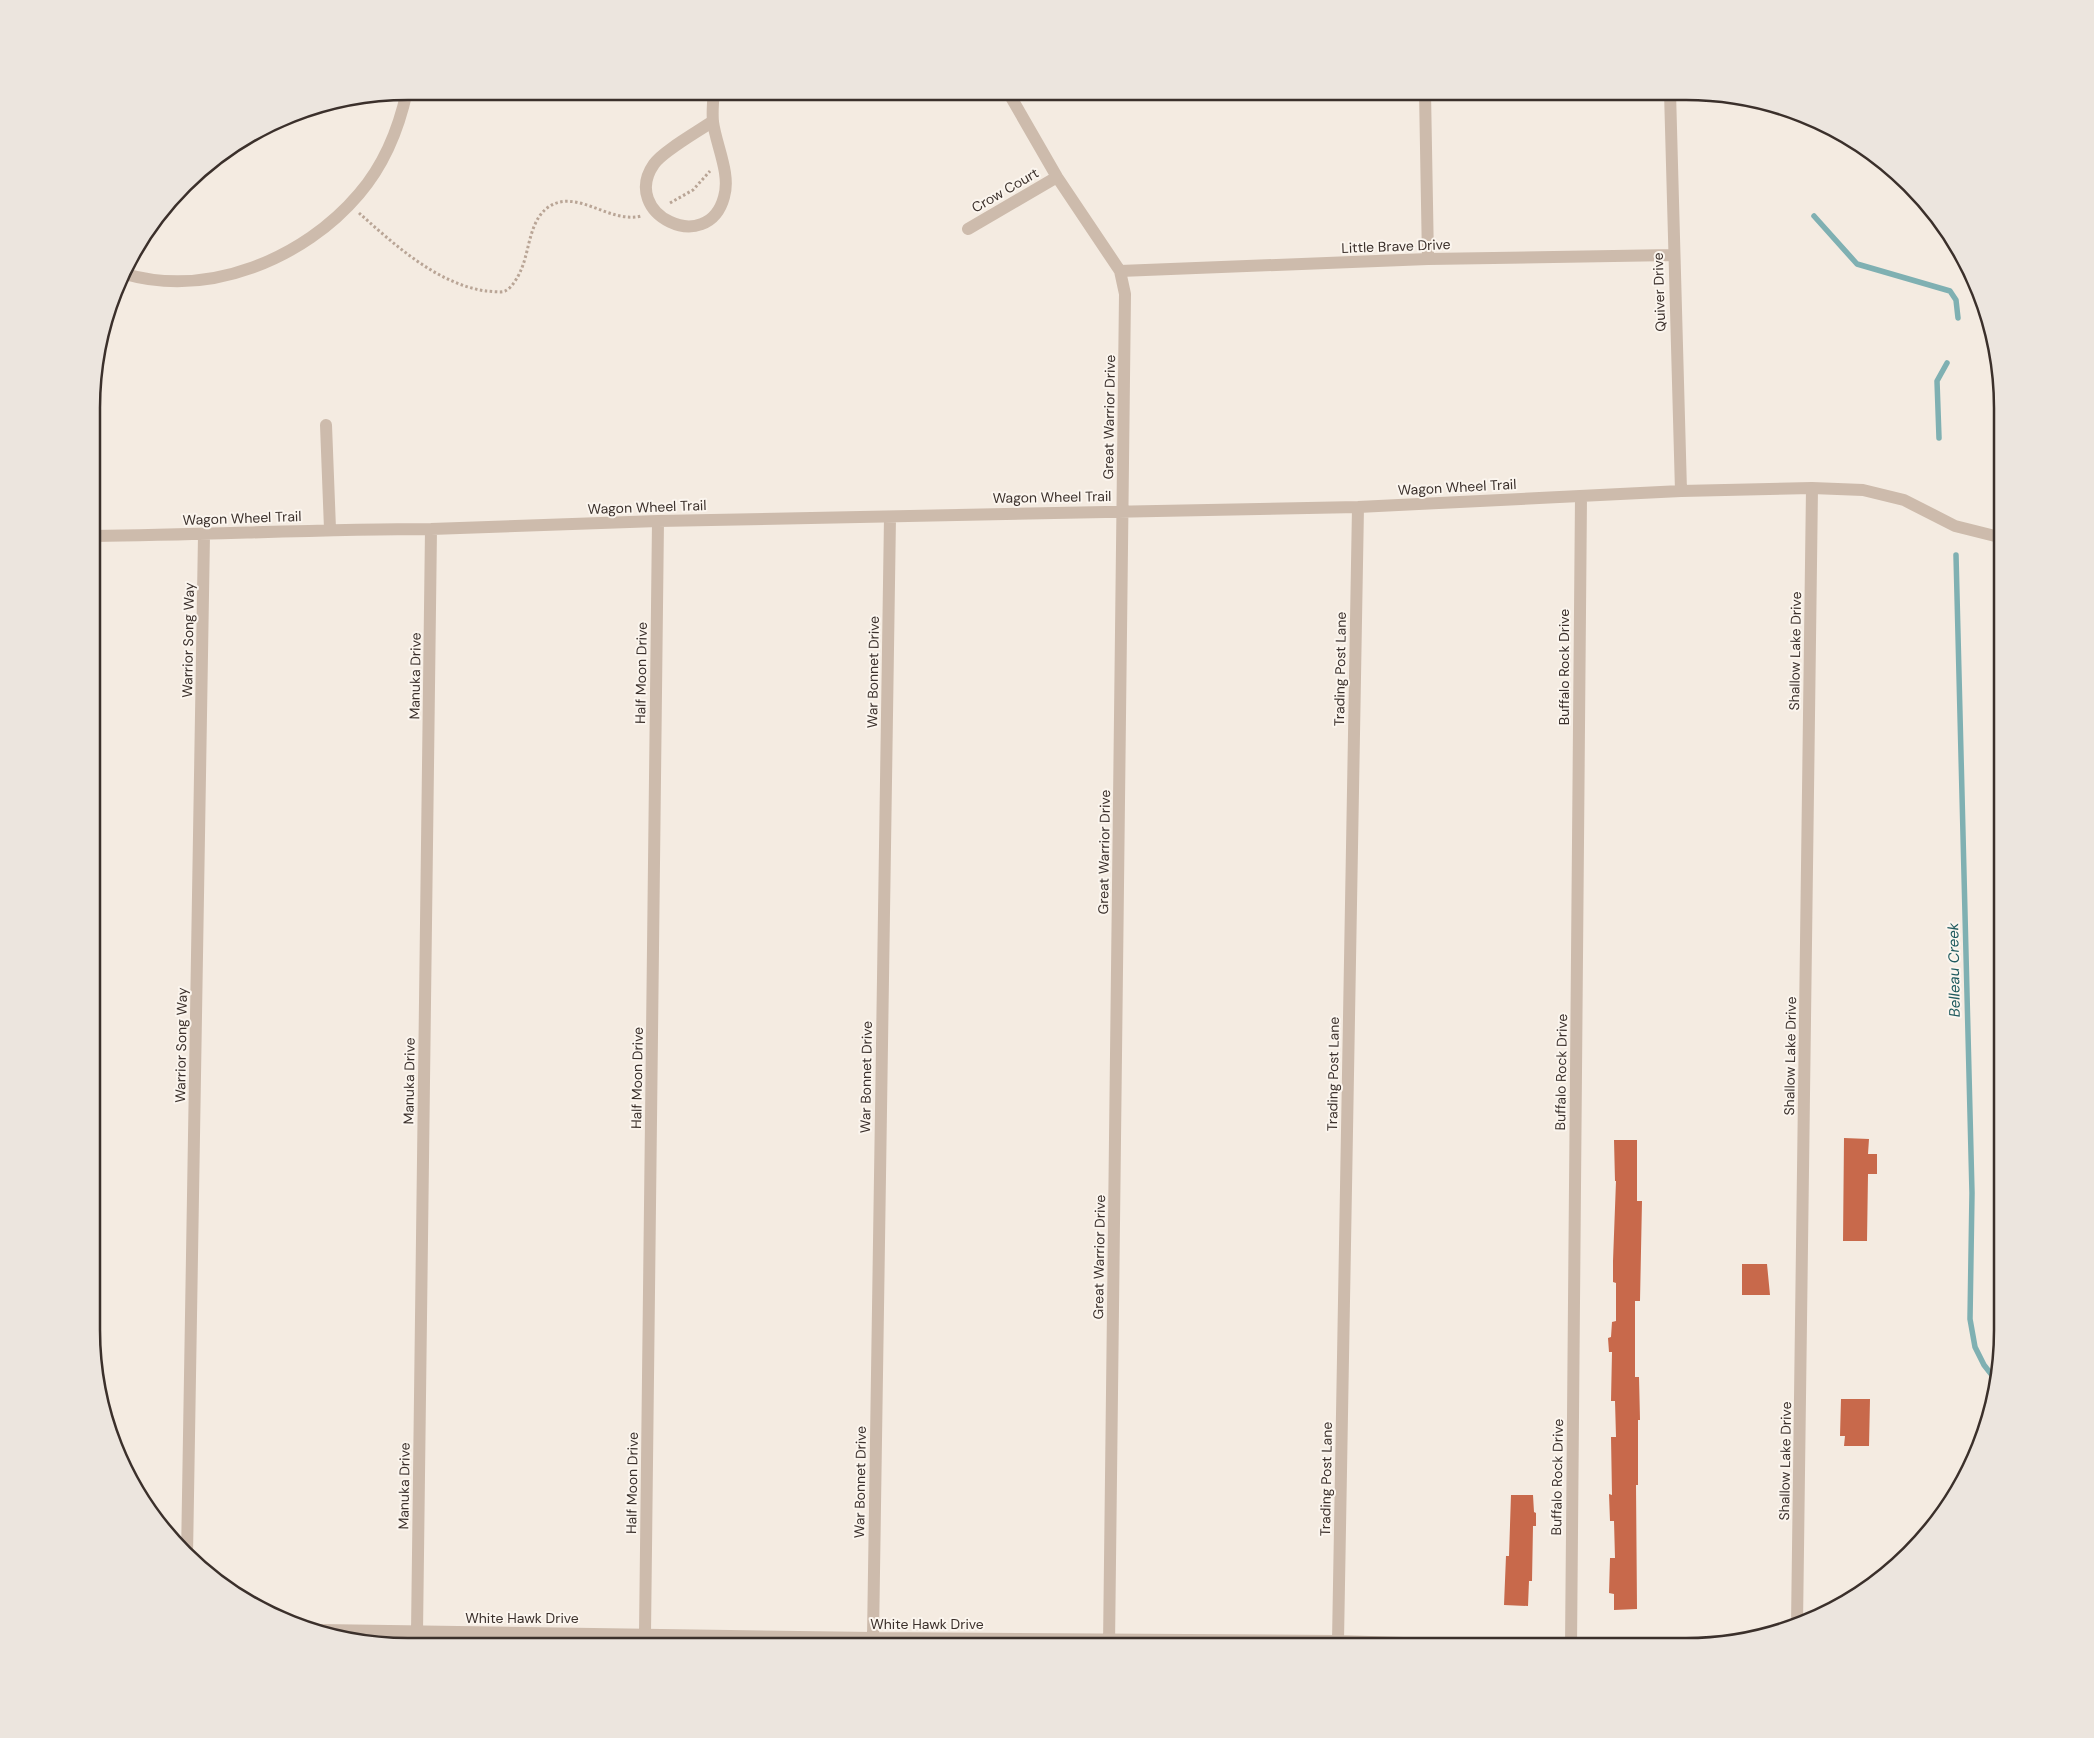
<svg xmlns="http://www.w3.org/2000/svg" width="2094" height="1738" viewBox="0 0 2094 1738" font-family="'DM Sans',sans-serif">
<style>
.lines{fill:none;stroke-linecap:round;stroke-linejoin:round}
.stream{stroke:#7fb0b2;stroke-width:5.5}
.building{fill:#c8694b}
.path{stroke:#b9a596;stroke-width:3;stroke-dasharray:2.5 2.5;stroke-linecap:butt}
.minor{stroke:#cdbbac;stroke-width:12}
.labels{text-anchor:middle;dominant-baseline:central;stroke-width:4;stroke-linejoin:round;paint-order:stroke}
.street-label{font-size:14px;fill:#3b302b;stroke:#fbf5ee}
.water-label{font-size:15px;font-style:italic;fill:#1f5a5e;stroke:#fbf5ee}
.rim{fill:none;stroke:#3b302b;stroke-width:2.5}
</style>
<rect width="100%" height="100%" fill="#f4ebe1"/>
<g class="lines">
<path class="stream" d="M 1814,216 L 1857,264 L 1950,291 L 1956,300 L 1958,318
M 1939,438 L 1937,381 L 1947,363
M 1956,555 L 1972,1193 L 1970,1319 L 1975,1347 L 1984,1365 L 1995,1379"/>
</g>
<path class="building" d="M 1844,1138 L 1869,1139 L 1868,1154 L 1877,1154 L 1877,1174 L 1868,1174 L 1867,1241 L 1843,1241 Z
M 1614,1140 L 1637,1140 L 1637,1201 L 1642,1201 L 1640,1301 L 1635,1301 L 1635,1377 L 1639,1377 L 1640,1420 L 1638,1420 L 1638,1485 L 1636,1485 L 1637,1609 L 1614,1610 L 1614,1594 L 1609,1593 L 1610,1558 L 1615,1558 L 1614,1521 L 1610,1521 L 1609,1494 L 1612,1495 L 1611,1437 L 1616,1437 L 1615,1401 L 1611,1401 L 1612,1352 L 1609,1352 L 1608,1338 L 1611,1337 L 1612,1322 L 1616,1321 L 1616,1283 L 1613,1282 L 1613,1261 L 1616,1181 L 1615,1181 Z
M 1742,1264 L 1767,1264 L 1770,1295 L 1742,1295 Z
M 1841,1399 L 1870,1399 L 1869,1446 L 1844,1446 L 1845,1436 L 1840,1436 Z
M 1511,1495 L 1533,1495 L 1534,1512 L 1536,1513 L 1536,1526 L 1533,1526 L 1532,1581 L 1529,1581 L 1528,1606 L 1504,1605 L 1506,1556 L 1509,1556 Z"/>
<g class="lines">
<path class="path" d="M 670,203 L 693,190 L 710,171
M 359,213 C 395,245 437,284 486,291 C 492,291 500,293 505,291 C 512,288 518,277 521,270 C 530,250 529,219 550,206 C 578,189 610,224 641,216"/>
<path class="minor" d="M 1008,92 L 1057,177 L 1120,271 L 1125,294 L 1109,1646
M 1425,92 L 1428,259
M 1670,92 L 1681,491
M 713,121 C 699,131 663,151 654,164 C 619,214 708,257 724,197 C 731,174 716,145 713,122 C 712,112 713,101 714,91
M 968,229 L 1057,177
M 1120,271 L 1428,259 L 1673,255
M 125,274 C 209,298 304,259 359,194 C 384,165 399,128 407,91
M 326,425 L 330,529
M 94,536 C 206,535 319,529 431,529 L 658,521 L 1358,507 L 1681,491 L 1812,488 L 1863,490 L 1904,500 L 1955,526 L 1995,536 L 2003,536
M 187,1556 L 204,535
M 1797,1625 L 1812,488
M 320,1630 L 873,1638 L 1338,1641 L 1535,1647
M 417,1633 L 431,529
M 645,1634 L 658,521
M 873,1638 L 890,517
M 1338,1641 L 1358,507
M 1571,1647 L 1581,497"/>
</g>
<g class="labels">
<g class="street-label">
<text transform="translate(1005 190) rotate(-30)">Crow Court</text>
<text transform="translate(1396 246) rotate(-2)">Little Brave Drive</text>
<text transform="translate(1659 292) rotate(-92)">Quiver Drive</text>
<text transform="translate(1109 417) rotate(-89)">Great Warrior Drive</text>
<text transform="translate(1457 487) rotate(-3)">Wagon Wheel Trail</text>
<text transform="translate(1052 497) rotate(-1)">Wagon Wheel Trail</text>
<text transform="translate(647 507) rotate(-2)">Wagon Wheel Trail</text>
<text transform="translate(242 518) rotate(-2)">Wagon Wheel Trail</text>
<text transform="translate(188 640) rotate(-89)">Warrior Song Way</text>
<text transform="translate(1795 651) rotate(-89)">Shallow Lake Drive</text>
<text transform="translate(1564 667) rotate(-90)">Buffalo Rock Drive</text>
<text transform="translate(1340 669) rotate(-89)">Trading Post Lane</text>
<text transform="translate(873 672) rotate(-89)">War Bonnet Drive</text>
<text transform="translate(641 673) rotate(-89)">Half Moon Drive</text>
<text transform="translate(415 676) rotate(-89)">Manuka Drive</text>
<text transform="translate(1104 852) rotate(-89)">Great Warrior Drive</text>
<text transform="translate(181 1045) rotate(-89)">Warrior Song Way</text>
<text transform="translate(1790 1056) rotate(-89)">Shallow Lake Drive</text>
<text transform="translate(1561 1072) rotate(-89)">Buffalo Rock Drive</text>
<text transform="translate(1333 1074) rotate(-89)">Trading Post Lane</text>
<text transform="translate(866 1077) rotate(-89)">War Bonnet Drive</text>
<text transform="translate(637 1078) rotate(-89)">Half Moon Drive</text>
<text transform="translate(409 1081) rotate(-89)">Manuka Drive</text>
<text transform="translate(1099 1257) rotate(-89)">Great Warrior Drive</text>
<text transform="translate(1785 1461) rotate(-89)">Shallow Lake Drive</text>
<text transform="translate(1557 1477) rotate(-89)">Buffalo Rock Drive</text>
<text transform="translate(1326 1479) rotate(-89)">Trading Post Lane</text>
<text transform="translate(860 1482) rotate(-89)">War Bonnet Drive</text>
<text transform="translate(632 1483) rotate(-89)">Half Moon Drive</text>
<text transform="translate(404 1486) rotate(-89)">Manuka Drive</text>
<text x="522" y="1618">White Hawk Drive</text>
<text x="927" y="1624">White Hawk Drive</text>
</g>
<g class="water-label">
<text transform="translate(1954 970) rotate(-91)">Belleau Creek</text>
</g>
</g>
<path d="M0 0H2094V1738H0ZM408 100H1686A308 308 0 0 1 1994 408V1330A308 308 0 0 1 1686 1638H408A308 308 0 0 1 100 1330V408A308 308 0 0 1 408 100Z" fill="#ece5de" fill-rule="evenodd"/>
<path class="rim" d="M408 100H1686A308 308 0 0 1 1994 408V1330A308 308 0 0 1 1686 1638H408A308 308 0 0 1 100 1330V408A308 308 0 0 1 408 100Z"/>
</svg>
